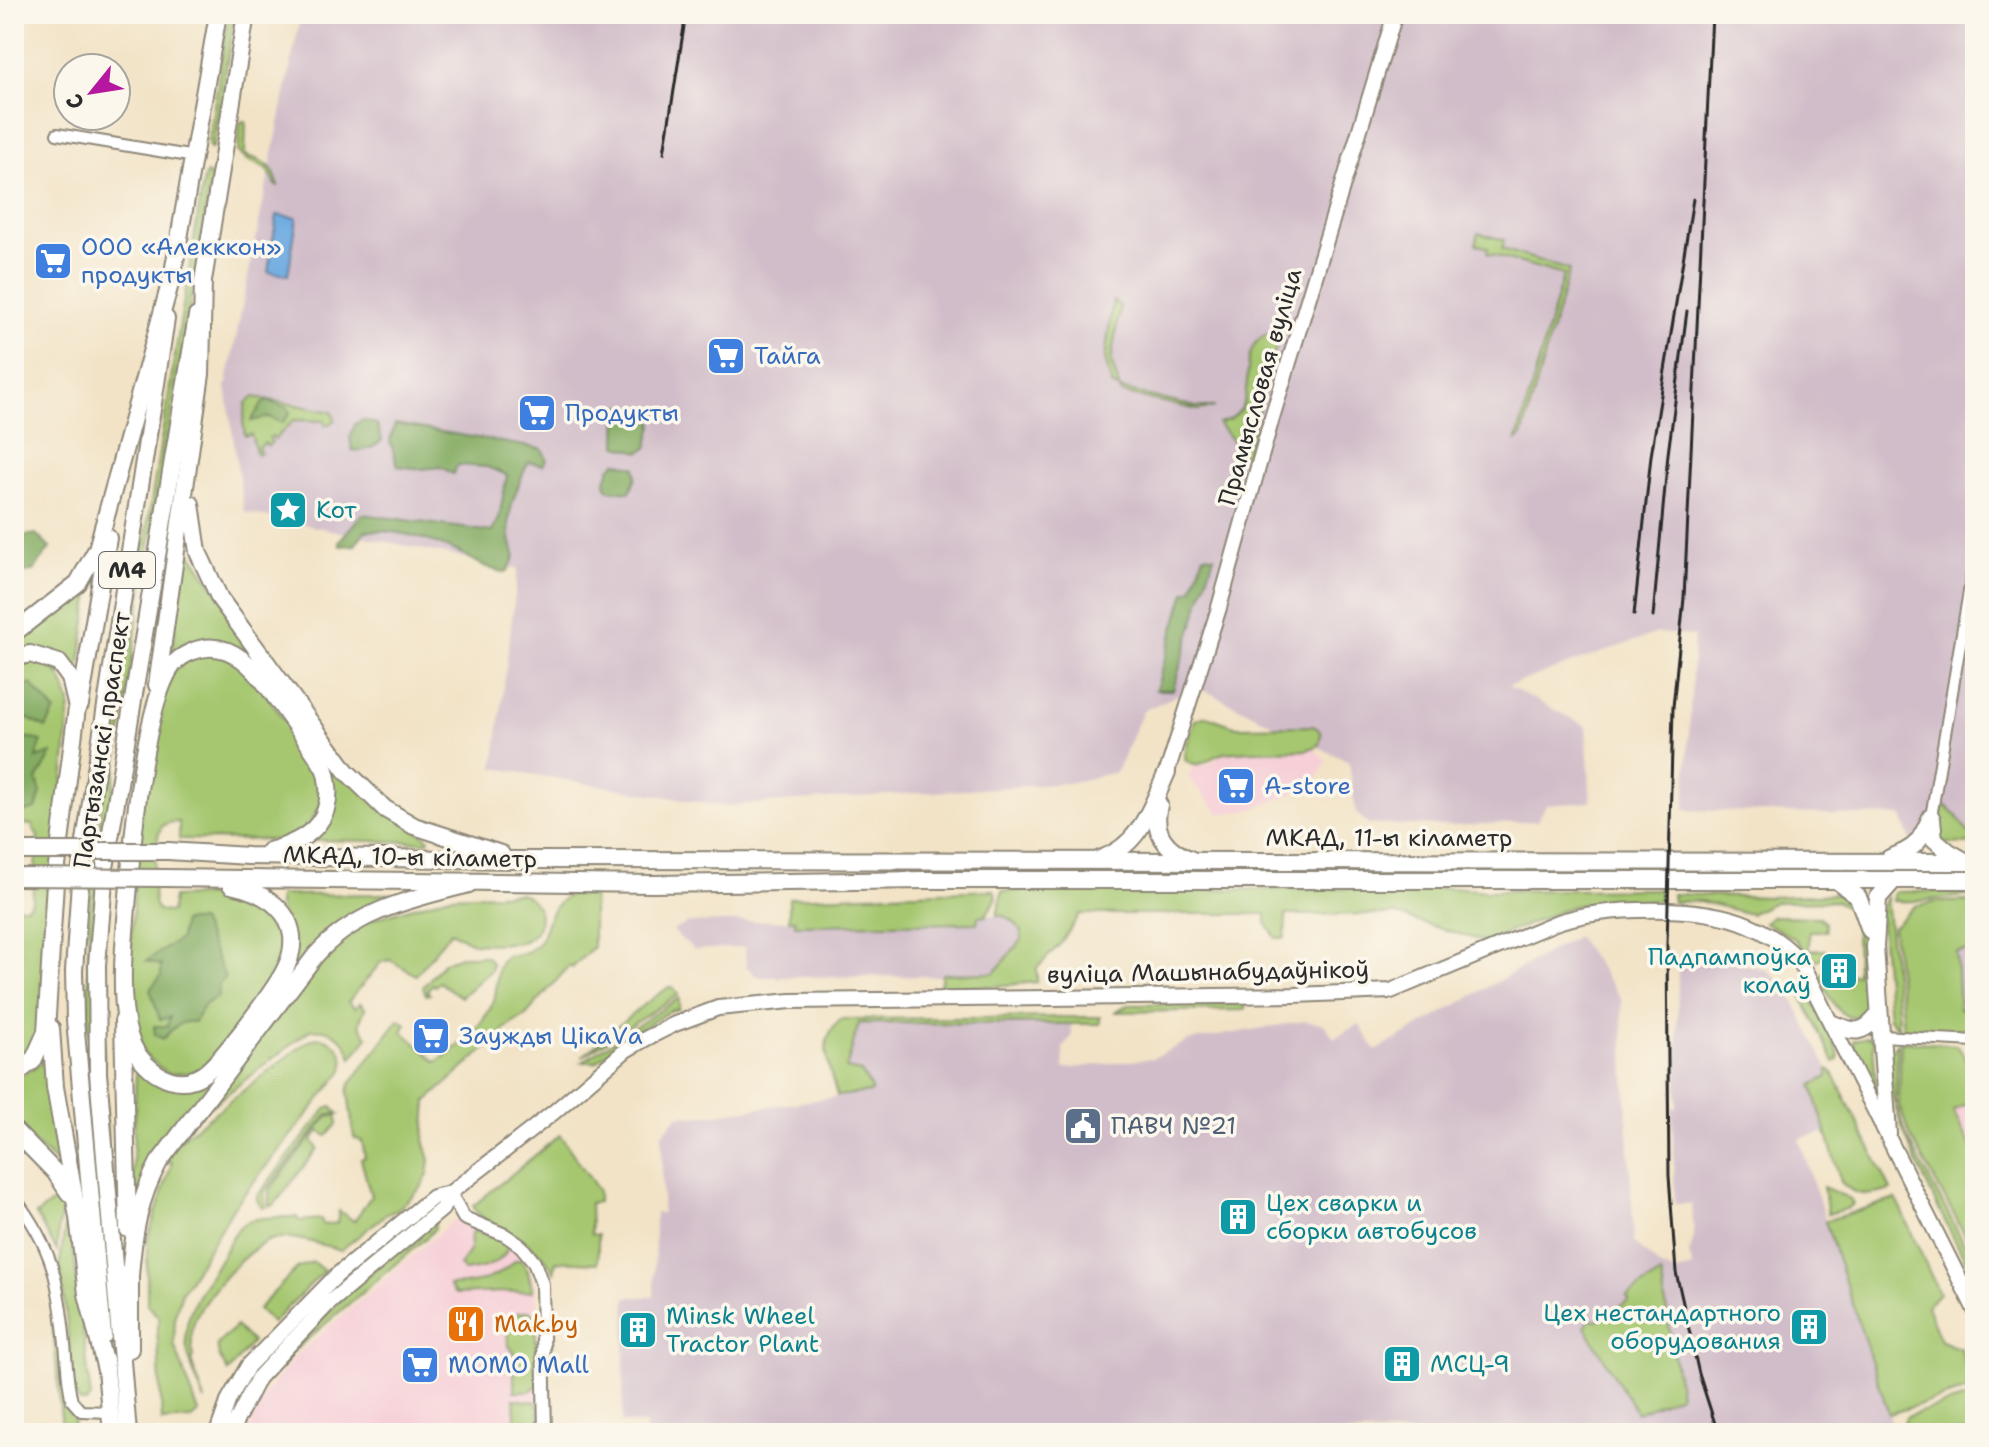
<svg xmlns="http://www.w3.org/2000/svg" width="1989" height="1447" viewBox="0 0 1989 1447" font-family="'Shantell Sans',sans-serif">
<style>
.built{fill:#f6cfd7}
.industrial{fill:#d1bdc9}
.green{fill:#a6c770;stroke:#68794e;stroke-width:2}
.forest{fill:#84ac62;stroke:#586c46;stroke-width:2}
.water{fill:#70ace1;stroke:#4e6c86;stroke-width:2}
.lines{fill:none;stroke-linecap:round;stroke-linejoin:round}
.minor-casing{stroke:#8e8778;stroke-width:14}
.tertiary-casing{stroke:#8e8778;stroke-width:16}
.secondary-casing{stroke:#8e8778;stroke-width:18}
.primary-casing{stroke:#8e8778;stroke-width:20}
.trunk-casing{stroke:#8e8778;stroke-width:20}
.minor{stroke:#fff;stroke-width:10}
.tertiary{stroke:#fff;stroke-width:12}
.secondary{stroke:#fff;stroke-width:14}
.primary{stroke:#fff;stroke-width:16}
.trunk{stroke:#fff;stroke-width:16}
.rail{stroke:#2b2b2b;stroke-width:3}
.trunk-bridge-casing{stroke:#8e8778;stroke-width:20;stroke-linecap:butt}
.trunk-bridge{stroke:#fff;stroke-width:16}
.labels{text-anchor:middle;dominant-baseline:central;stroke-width:7;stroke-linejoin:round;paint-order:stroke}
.shield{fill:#fbf7ec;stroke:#696865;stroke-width:2}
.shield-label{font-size:22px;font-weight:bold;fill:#2b2b2b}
.shop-label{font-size:24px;fill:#366cbe;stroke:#fbf7ec;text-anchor:start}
.street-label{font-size:24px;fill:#2b2b2b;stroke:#fbf7ec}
.culture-label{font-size:24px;fill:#0d838f;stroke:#fbf7ec;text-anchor:start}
.service-label{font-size:24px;fill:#4e5e75;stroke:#fbf7ec;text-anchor:start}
.food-label{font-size:24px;fill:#c56008;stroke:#fbf7ec;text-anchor:start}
</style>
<rect width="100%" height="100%" fill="#fbf7ec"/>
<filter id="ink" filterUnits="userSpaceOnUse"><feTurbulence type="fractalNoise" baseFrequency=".0125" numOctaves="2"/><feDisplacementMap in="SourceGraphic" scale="16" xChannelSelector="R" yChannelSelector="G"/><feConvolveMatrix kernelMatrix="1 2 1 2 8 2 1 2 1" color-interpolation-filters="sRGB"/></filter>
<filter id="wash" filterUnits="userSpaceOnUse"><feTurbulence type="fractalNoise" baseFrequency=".006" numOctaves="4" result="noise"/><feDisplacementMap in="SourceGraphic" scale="32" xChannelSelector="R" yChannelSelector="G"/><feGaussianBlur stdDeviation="1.8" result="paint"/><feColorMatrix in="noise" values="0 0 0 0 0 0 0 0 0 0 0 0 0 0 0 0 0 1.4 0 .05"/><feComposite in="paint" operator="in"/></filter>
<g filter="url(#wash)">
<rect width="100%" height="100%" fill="#f2e3c6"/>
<path class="built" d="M 1314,748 L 1327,762 L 1311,786 L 1250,810 L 1220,814 L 1188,777 L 1193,767 L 1209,764 L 1224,753 Z
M 1975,1097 L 1975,1158 L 1949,1110 Z
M 455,1219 L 511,1247 L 523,1259 L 532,1276 L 536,1288 L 541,1433 L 248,1433 L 261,1399 L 296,1355 Z"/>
<path class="industrial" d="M 301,14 L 1975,14 L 1975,844 L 1910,839 L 1902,816 L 1685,810 L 1694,636 L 1657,633 L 1508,686 L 1586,726 L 1591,802 L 1546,805 L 1537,821 L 1452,826 L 1368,824 L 1356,813 L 1349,762 L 1206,691 L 1177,695 L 1143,711 L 1116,772 L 1069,783 L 722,806 L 494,768 L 518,569 L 244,512 L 226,387 Z
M 997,915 L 1006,915 L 1016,924 L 1022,935 L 1017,947 L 994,973 L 943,974 L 942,976 L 762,977 L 755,975 L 746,966 L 745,947 L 695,950 L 679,937 L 673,930 L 688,923 L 795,920 L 795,924 L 977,923 L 978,917 Z
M 1577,936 L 1621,998 L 1634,1242 L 1660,1267 L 1676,1272 L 1693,1268 L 1689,1254 L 1694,1237 L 1692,1204 L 1675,1204 L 1672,1108 L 1677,1108 L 1678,958 L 1682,953 L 1757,967 L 1769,971 L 1789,992 L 1828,1069 L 1828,1077 L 1812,1085 L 1827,1131 L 1799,1139 L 1895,1433 L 646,1433 L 646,1424 L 622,1423 L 626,1297 L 654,1297 L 655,1213 L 662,1213 L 662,1134 L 678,1116 L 710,1115 L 871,1092 L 846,1069 L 859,1023 L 1071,1023 L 1072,1036 L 1063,1048 L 1064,1069 L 1153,1058 L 1188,1041 L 1304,1021 L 1324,1024 L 1334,1038 L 1359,1024 L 1376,1051 Z
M 1975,950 L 1975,1010 L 1959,1010 L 1956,951 Z"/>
<path class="green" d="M 229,14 L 235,14 L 213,147 L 210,148 L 208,142 Z
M 246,121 L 245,155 C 263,161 275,165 278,186 L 276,186 C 266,158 251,169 238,151 L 240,122 Z
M 207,173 L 211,176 L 139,610 L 97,902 L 119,1433 L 88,1022 L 89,914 L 101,810 L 204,177 Z
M 1478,233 L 1504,240 L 1502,249 L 1569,270 L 1522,436 L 1517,440 L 1563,275 L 1487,253 L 1488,248 L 1476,244 Z
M 1113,301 L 1120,306 L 1111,361 L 1120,389 L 1196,407 L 1215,407 L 1198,410 L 1121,393 L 1120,389 L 1112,385 L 1105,358 Z
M 1268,334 L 1279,337 L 1245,457 L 1218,423 C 1269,413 1228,349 1268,334 Z
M 254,397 L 332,412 L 335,420 L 328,425 L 325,425 L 325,421 L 294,420 L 275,439 L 272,436 L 269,438 L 272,442 L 268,446 L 264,443 L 258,449 L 261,453 L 257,455 L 251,434 L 245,436 L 243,421 L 246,403 Z
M 190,552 L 329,758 L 429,839 L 427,842 L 314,840 L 335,797 L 260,669 L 200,642 L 188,644 L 176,652 L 172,650 L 184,558 Z
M 87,581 L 91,583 L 90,592 L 76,691 L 73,679 L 14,651 L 14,641 Z
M 194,654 L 225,655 L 251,673 L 321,772 L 324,800 L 306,829 L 279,840 L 179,839 L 179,822 C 172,822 165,822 161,828 C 156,835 151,897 155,905 C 158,912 164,912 171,912 L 173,897 L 252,894 L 258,897 L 283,926 L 287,948 L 272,982 L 200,1072 L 168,1074 L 139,1050 L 128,996 L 137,836 L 162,696 L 173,671 Z
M 27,658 C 60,671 59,669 70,703 L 42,1027 L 30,1057 L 14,1067 L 14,907 L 27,907 L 32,901 L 38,837 L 32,825 L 16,823 L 14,840 L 14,662 Z
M 1206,716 L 1237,727 L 1313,726 L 1318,729 L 1321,734 L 1319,745 L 1307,750 C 1280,751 1252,750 1225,753 C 1209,755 1203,772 1185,760 L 1186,747 L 1195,720 Z
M 1946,806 C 1959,813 1962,830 1975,839 L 1975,844 L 1941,843 L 1936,835 L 1943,807 Z
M 1461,888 L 1484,891 L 1660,889 L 1660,901 L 1607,901 L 1573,906 L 1485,942 L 1393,914 L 1286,915 L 1285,938 L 1276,938 L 1266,923 L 1266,914 L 1080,914 L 1061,943 L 1037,968 L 1037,982 L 996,986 L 940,986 L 942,974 L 994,973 L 1022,940 C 1022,925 1010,916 997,915 L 1002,891 Z
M 994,890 C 1000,902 989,906 986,916 L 978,917 L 977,923 L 795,925 L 795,920 L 789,920 L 789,898 Z
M 1954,891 L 1974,895 C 1947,897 1920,903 1893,901 L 1894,892 Z
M 520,893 C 543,900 548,930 524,941 C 516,944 483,944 474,943 C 466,941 458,935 451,931 L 416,975 L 390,960 L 381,962 L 348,1002 L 355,1008 L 360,1003 L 365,1008 L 359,1024 L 368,1037 L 352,1058 C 346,1037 331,1027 310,1030 L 210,1107 L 318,958 L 366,921 L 450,896 Z
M 395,894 L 397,897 L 353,916 L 135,1196 L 132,1193 L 136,1073 L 139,1070 L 165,1086 L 189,1087 L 292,967 L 278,899 L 281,895 Z
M 1672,894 L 1769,897 L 1837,894 L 1849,898 L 1860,915 L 1869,1000 L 1867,1008 L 1854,1018 C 1835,1016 1828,992 1819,976 L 1823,973 L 1857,974 L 1856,919 L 1849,908 L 1836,901 L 1774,902 L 1750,914 L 1700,901 L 1673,902 Z
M 569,895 L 593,895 L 593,947 L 572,968 L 569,966 L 526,1015 L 504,1029 L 501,1035 L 427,1101 L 424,1140 L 430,1160 L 428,1174 L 421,1188 L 397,1210 L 385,1215 L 341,1250 C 320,1245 296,1235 274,1239 C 251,1243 201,1299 194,1322 C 190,1333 192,1346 193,1358 L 191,1360 L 205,1401 C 173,1328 183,1319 223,1254 C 229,1244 236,1225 249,1221 C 262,1216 283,1218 297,1217 L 299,1221 L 321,1219 L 323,1225 L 337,1223 L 339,1211 L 354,1221 L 371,1196 L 361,1159 L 365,1157 L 362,1141 L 354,1138 L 348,1092 L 350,1084 L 399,1019 L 406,1024 L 402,1031 L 437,1062 C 457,1048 483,1026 493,1003 C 500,987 492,967 506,956 C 560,952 532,917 569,895 Z
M 1886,895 C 1889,940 1897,983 1898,1028 L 1889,1018 L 1880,914 Z
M 1975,901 L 1975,950 L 1956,952 L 1959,1009 L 1969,1010 L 1968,1029 L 1903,1029 C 1901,994 1895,961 1893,927 L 1915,906 L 1936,902 Z
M 1772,916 L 1819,917 L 1825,922 L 1826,931 L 1809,931 L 1809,950 L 1825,950 L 1825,955 L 1818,960 L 1811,958 L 1795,939 L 1764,922 Z
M 460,956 L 486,956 L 492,963 L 491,970 L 461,997 L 439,982 L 435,986 L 432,984 L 427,991 L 430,994 L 426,995 L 423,987 L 444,962 Z
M 669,987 L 673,987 L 678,995 L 582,1057 L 638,1009 Z
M 1805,993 L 1809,993 L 1839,1054 L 1838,1060 L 1834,1062 L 1802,997 Z
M 679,998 L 679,1009 L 670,1011 L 628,1037 L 596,1062 L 582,1062 Z
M 1246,1004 L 1245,1010 L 1115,1012 L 1128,1005 Z
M 1100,1017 L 1100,1024 L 859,1023 L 846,1069 L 861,1072 L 871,1088 L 871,1092 L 837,1096 C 830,1067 815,1042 841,1019 Z
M 1867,1037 L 1873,1040 L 1876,1091 L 1853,1045 L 1854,1040 Z
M 316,1038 C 334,1038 347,1051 343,1070 L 233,1208 L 182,1292 L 175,1315 L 174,1344 L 199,1413 L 191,1419 L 162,1421 L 157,1326 L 160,1319 L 147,1304 L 147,1241 L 172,1162 L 163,1162 L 177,1142 L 305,1043 Z
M 1901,1041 L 1956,1045 C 1971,1059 1975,1080 1975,1100 L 1953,1111 L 1975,1154 L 1975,1253 L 1911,1137 L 1899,1106 Z
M 1898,1042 L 1896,1106 L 1907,1137 L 1975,1264 L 1975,1278 C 1956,1241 1859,1075 1898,1042 Z
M 42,1062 L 45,1063 L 61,1164 L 58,1165 L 14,1124 L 14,1080 Z
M 1828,1069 L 1832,1071 L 1891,1190 C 1871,1196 1856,1198 1841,1182 L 1812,1085 L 1828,1077 Z
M 332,1107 L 339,1114 L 328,1114 L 264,1193 L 266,1207 L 262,1207 L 257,1200 L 257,1196 L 326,1109 Z
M 328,1116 L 337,1116 L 337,1124 L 327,1136 L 319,1131 L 312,1141 L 318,1148 L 274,1205 L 269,1206 L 269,1191 Z
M 14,1133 L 44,1165 L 65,1199 L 58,1231 L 57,1251 L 36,1215 L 61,1196 L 39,1166 L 14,1142 Z
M 560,1135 L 598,1190 L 598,1202 L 590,1203 L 591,1234 L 598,1235 L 598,1263 L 556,1261 L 554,1272 C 544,1253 523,1239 504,1229 C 492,1222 480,1220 473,1206 Z
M 1823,1187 L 1849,1198 L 1853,1204 L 1849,1208 L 1828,1214 Z
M 1896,1199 L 1939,1293 L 1927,1306 L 1941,1341 L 1961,1349 L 1969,1382 L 1968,1388 L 1964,1391 L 1889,1414 L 1825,1221 Z
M 68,1204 L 91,1398 L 86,1402 L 80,1402 L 75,1395 L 60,1263 Z
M 435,1221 L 435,1228 L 428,1236 L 275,1367 L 357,1284 Z
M 475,1231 L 504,1240 L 508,1246 C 504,1265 480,1269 464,1271 L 459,1266 L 470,1249 L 471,1233 Z
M 516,1260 L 521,1260 L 527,1268 L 533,1291 L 455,1294 L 449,1285 C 477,1284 495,1280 516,1260 Z
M 313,1262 L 324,1271 L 272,1323 L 258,1309 L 297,1268 Z
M 1661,1274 L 1680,1395 L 1637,1413 L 1585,1327 L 1589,1319 L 1599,1320 L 1629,1300 L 1627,1296 Z
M 529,1311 L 535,1316 L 538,1385 L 530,1391 L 514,1391 L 514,1352 L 508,1346 L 507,1323 L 518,1313 Z
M 52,1316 L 58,1317 L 66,1403 L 75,1416 L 72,1433 L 65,1433 L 62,1429 Z
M 236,1326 L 252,1342 L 228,1372 L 219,1356 L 217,1345 Z
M 1966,1398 L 1969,1398 L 1975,1407 L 1975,1433 L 1907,1433 L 1904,1422 L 1907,1416 Z
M 514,1399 L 536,1402 L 539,1408 L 540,1431 L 516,1432 Z"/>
<path class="forest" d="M 267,401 L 288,408 L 290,413 L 282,423 L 269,417 L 251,421 L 262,404 Z
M 618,407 L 651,411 L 653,426 L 647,448 L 640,452 L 617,446 Z
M 362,420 L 377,424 L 382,440 C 375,448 363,452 352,450 L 350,438 L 355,424 Z
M 395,424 L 542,449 L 547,459 L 543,465 L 528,462 C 514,496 501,519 515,557 L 507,572 C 489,572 472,558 456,551 C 428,539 395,529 365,531 L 355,545 L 340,546 L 339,541 L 362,514 L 492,532 L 499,518 L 507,475 L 487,467 L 457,465 L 453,474 L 441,467 L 422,469 L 398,466 L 390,441 Z
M 616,462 L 635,467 L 636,476 L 630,492 L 609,490 L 605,484 L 610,468 Z
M 36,534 L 50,548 L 34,570 L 14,577 L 14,538 Z
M 1204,555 L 1214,556 L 1173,690 L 1156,690 L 1185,592 L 1192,589 Z
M 31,684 L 55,711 L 46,728 L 14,712 L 14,690 Z
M 14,735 L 42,741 L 36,758 L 52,753 L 37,780 L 41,793 L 36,809 L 14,815 Z
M 183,921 L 200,921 L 225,977 L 219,984 L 218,997 L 205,1004 L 194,1022 C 180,1020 172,1029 163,1039 L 155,1035 L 154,1026 L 167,1026 L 170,1017 L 160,1020 L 150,989 L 161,976 L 161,965 L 146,961 L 180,939 Z"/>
<path class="water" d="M 277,215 L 297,218 L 288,275 L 268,272 Z"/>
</g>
<g filter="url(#ink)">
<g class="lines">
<g class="minor-casing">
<path id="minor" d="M 57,134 L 195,157
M 1931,817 L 1975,556
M 1881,1036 L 1975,1041
M 14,1197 C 53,1248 59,1282 65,1344 C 67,1363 67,1383 72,1401 L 81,1411 L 110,1412"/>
</g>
<g class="tertiary-casing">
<path id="tertiary" d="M 450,1193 L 464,1218 L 505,1235 L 521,1246 L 534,1262 L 542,1284 L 545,1433"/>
</g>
<g class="secondary-casing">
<path id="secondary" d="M 1167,772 L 1218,611 L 1271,421 L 1395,14
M 217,1433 L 229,1399 L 248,1366 L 337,1275 L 433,1197 L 450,1193
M 230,1433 L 258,1378 L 285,1349 L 329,1303 L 442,1209 L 450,1193 L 554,1112 L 626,1050 L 647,1038 L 675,1024 L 718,1008 L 791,1001 L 1295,995 L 1391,991 L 1555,923 C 1605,906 1701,904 1749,925 C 1768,933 1786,946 1799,960 L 1975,1310"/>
</g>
<g class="primary-casing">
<path id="primary" d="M 123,1021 L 128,1229
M 130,1276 C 133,1235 139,1198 159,1162 L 315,956 C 355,910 412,899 469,884
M 103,1336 L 75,1020 L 74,971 L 81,867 L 166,319
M 130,1349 L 130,1269
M 105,1359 L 112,1433
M 128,1433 L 98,1073 L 97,965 L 105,868 L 197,316"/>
</g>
<g class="trunk-casing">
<path id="trunk" d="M 191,504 L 198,552 L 220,599 L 346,771 L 385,809 L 414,826 L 501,854
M 14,633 L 78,583 L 97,549 L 173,273 L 218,14
M 14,658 L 30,654 L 59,663 L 70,678 L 77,708 L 55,882 L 46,1032 L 33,1061 L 14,1075
M 157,685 L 201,374 L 203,281 L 246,14
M 80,705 L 108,538
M 1159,805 C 1152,833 1166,850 1192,860
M 1932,819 L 1934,839 L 1949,852 L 1963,860
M 168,851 L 248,856 L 517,860 L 1975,862
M 1890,858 C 1917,848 1920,842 1931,817
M 1100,859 C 1140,846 1151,808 1167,772
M 165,878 L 653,884 L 924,880 L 1975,880
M 1836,880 L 1858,897 L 1870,930
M 231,885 C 258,891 288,905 292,936 C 293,945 291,957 287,965 C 279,985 220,1064 202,1075 C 174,1093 141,1068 131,1041 C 115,999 127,917 130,872 C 134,824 146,703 172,666 C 177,659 184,655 191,652 C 237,632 266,685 288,715 C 301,733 315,751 325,770 C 338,817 312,840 269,851
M 1833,1024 C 1855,1033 1863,1035 1879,1014
M 51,1028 L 55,1087 L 78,1217 L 87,1294 L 106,1370
M 14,1130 L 55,1172 L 69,1193
M 1888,1134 L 1875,947 L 1878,898 L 1894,880"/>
</g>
<use href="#minor" class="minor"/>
<use href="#tertiary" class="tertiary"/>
<use href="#secondary" class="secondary"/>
<use href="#primary" class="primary"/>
<use href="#trunk" class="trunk"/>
<path class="rail" d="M 1712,14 L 1684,598 L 1673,707 L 1667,945 L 1669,1176 L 1676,1272 L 1699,1374 L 1718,1433
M 664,153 L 686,14
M 1634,615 L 1651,456 L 1693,199
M 1653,617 L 1668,454 L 1687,311"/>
<g class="trunk-bridge-casing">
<path id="trunk-bridge" d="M 14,851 L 168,851
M 14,877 L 165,878"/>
</g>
<use href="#trunk-bridge" class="trunk-bridge"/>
</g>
</g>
<defs>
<g id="supermarket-square" transform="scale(2)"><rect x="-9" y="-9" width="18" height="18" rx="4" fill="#3f7fe0" stroke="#fbf7ec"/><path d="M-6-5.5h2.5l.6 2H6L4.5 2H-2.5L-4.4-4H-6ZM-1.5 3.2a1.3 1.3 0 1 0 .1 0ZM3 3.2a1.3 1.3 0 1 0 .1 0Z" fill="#fff"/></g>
<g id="sight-square" transform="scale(2)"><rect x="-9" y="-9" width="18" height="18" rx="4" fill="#0f9aa8" stroke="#fbf7ec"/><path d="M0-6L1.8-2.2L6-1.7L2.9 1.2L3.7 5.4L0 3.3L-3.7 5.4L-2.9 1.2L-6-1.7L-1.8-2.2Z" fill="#fff"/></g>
<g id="building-square" transform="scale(2)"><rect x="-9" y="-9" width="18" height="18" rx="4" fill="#0f9aa8" stroke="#fbf7ec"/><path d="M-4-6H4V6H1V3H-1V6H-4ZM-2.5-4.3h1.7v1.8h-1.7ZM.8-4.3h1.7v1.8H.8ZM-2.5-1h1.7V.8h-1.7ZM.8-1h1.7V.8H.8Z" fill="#fff"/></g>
<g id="civic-square" transform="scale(2)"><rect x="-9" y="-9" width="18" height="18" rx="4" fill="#5c6f8a" stroke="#fbf7ec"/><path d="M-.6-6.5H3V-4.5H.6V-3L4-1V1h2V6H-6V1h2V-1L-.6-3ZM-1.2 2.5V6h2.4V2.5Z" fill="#fff"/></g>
<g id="restaurant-square" transform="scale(2)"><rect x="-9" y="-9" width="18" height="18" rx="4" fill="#e8710a" stroke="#fbf7ec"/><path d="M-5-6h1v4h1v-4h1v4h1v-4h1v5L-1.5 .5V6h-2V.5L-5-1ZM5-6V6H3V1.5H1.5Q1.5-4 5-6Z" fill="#fff"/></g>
</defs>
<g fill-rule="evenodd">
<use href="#supermarket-square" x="53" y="261"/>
<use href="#supermarket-square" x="726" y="356"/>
<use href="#supermarket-square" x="537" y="413"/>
<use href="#sight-square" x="288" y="510"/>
<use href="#supermarket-square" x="1236" y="786"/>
<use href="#building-square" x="1839" y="971"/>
<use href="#supermarket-square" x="431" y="1036"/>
<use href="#civic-square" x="1083" y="1126"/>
<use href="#building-square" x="1238" y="1217"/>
<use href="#restaurant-square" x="466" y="1324"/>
<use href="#building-square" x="1809" y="1327"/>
<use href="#building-square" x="638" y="1330"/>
<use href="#building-square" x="1402" y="1364"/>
<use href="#supermarket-square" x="420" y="1365"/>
</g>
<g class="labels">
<rect class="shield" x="99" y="552" width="56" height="36" rx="6"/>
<g class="shield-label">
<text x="127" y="570">М4</text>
</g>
<g class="shop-label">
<text x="81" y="247">ООО «Алекккон»<tspan x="81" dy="28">продукты</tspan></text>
<text x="754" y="356">Тайга</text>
<text x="565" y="413">Продукты</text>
<text x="1264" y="786">А-store</text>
<text x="459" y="1036">Заужды ЦікаVа</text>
<text x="448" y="1365">MOMO Mall</text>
</g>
<g class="street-label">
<text transform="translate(1260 387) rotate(-74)">Прамысловая вуліца</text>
<text transform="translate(102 740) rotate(-81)">Партызанскі праспект</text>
<text x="1389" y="838">МКАД, 11-ы кіламетр</text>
<text transform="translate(410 857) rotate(1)">МКАД, 10-ы кіламетр</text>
<text transform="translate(1208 972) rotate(-1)">вуліца Машынабудаўнікоў</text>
</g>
<g class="culture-label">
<text x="316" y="510">Кот</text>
<text x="1811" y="957" text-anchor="end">Падпампоўка<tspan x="1811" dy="28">колаў</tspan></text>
<text x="1266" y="1203">Цех сварки и<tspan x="1266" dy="28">сборки автобусов</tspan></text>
<text x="1781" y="1313" text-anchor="end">Цех нестандартного<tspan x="1781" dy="28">оборудования</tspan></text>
<text x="666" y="1316">Minsk Wheel<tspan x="666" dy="28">Tractor Plant</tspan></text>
<text x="1430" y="1364">МСЦ-9</text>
</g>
<g class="service-label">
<text x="1111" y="1126">ПАВЧ №21</text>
</g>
<g class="food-label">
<text x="494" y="1324">Mak.by</text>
</g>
</g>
<rect width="1989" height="1447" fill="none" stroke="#fbf7ec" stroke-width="48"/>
<g transform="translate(92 92) rotate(240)"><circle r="38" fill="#fbf7ec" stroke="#a8a59f" stroke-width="2"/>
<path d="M0-6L14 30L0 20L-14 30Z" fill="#b5179e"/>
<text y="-12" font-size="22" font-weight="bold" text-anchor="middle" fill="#2b2b2b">С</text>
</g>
</svg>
